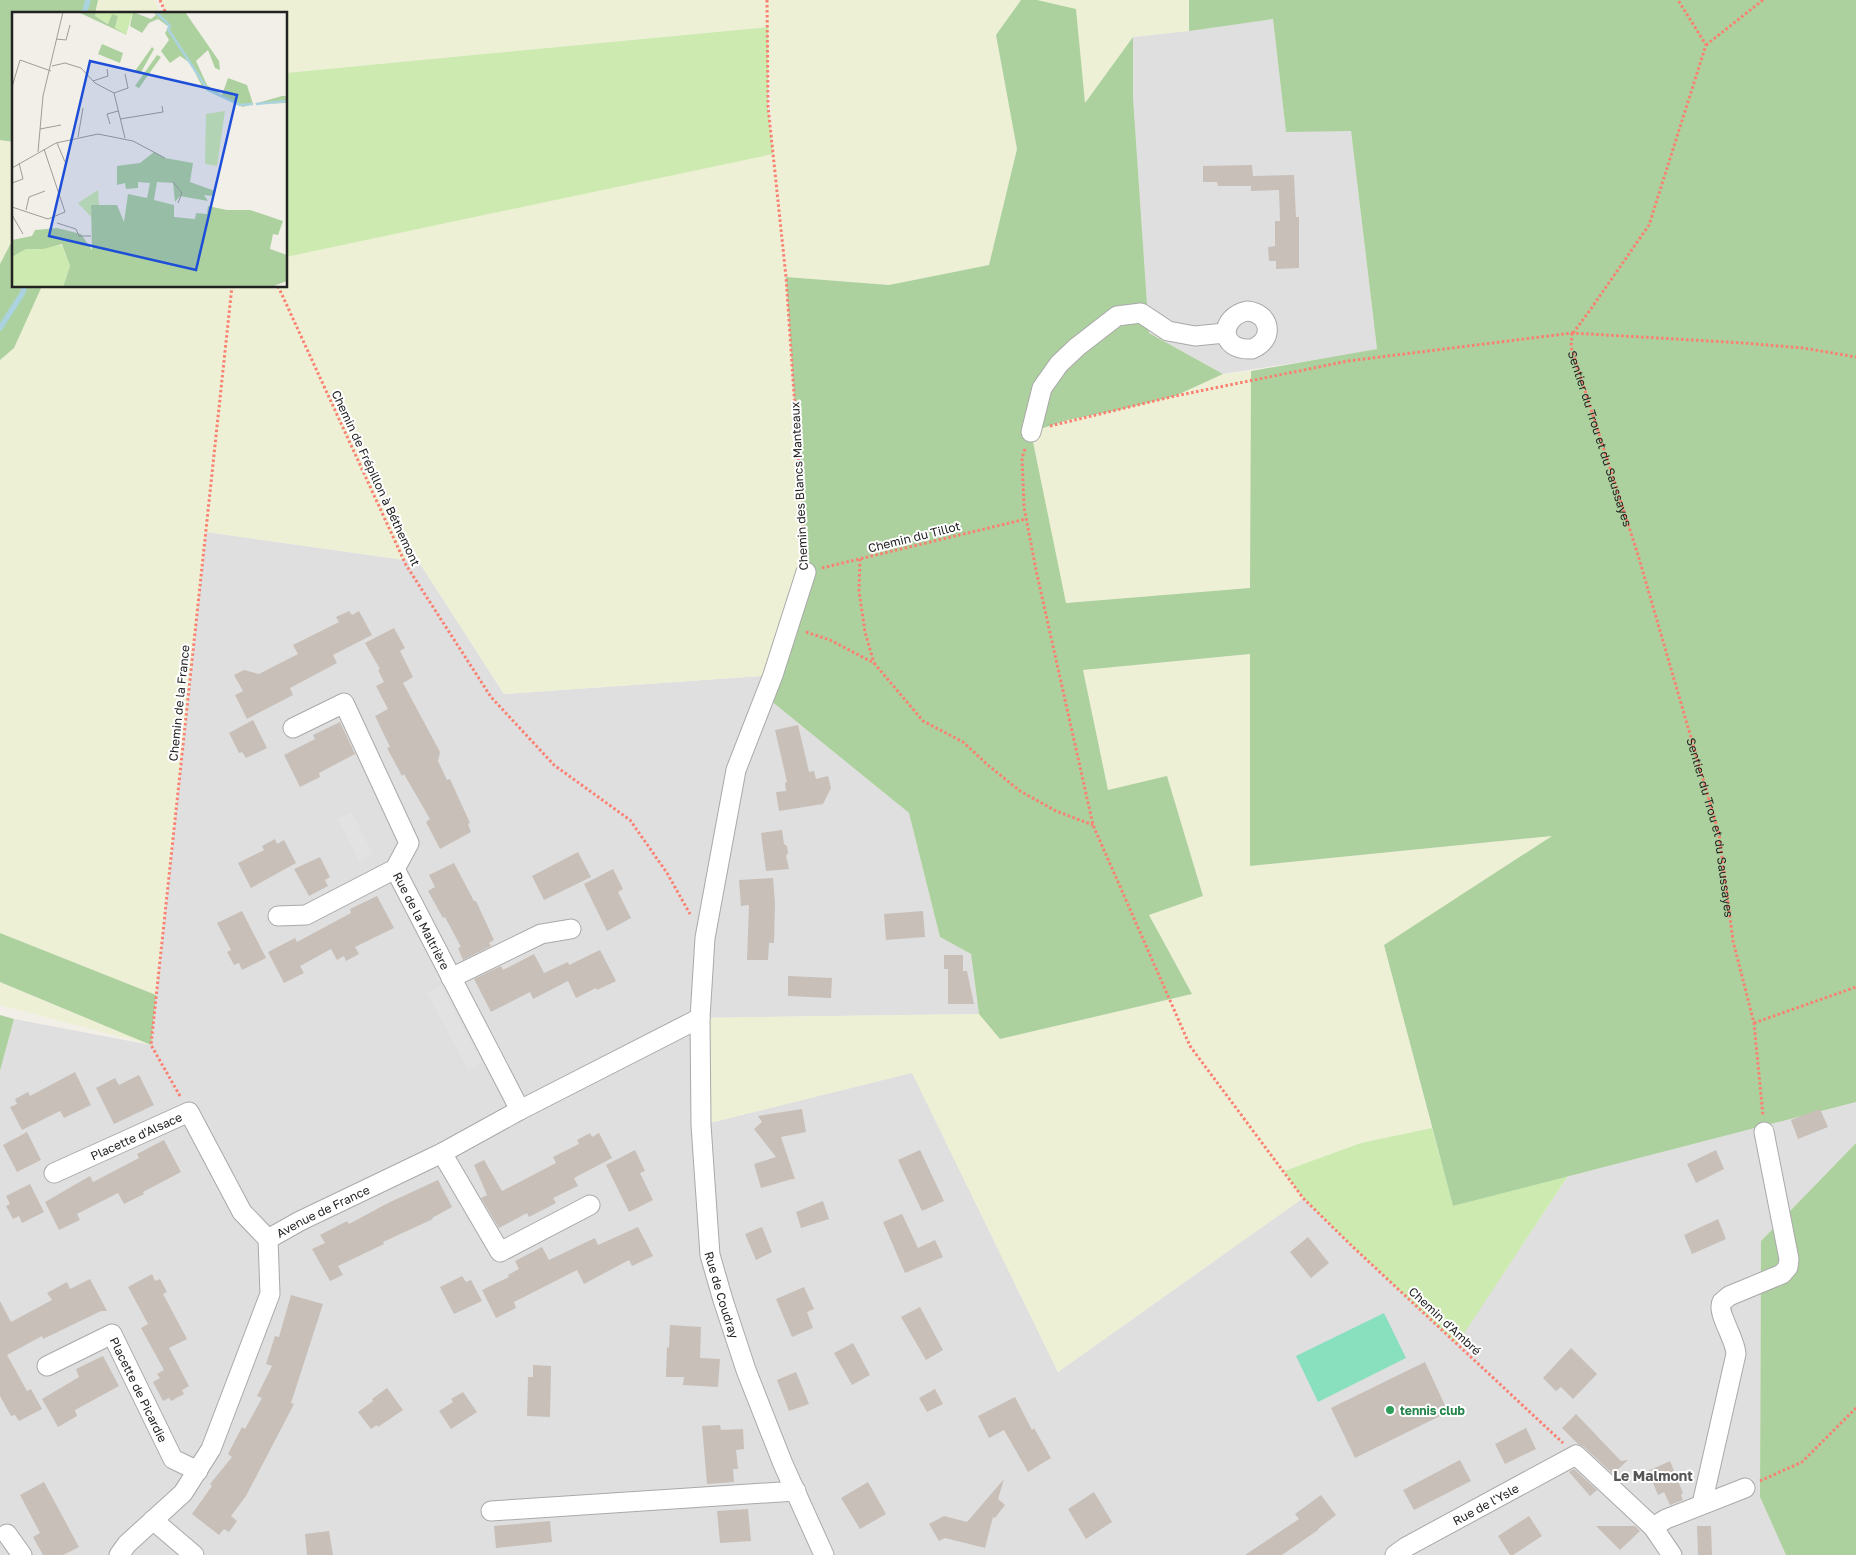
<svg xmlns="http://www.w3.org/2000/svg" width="1856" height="1555" viewBox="0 0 1856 1555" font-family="'Golos Text',sans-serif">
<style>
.residential{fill:#e0dfdf}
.farmland{fill:#eef0d5}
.grass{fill:#cdebb0}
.forest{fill:#add19e}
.pitch{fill:#88e0be}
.parking{fill:#e2e2e2}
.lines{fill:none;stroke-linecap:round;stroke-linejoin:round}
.stream{stroke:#aad3df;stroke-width:5.5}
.building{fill:#c7bfb8}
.minor-casing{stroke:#a9a9a9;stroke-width:21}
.path{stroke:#fa8072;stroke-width:3;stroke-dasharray:2.5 2.5;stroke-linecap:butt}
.minor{stroke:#fff;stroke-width:19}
.leisure-dot{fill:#2e9e5b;stroke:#fff;stroke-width:2}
.labels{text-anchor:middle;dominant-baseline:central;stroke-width:4;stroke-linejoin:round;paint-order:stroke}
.street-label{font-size:12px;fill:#222;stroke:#fff}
.leisure-label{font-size:12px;font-weight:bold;fill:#27864d;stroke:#fff;text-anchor:start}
.neighbourhood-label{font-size:14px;font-weight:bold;fill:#555;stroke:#fff}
.inset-river{fill:none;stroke:#aad3df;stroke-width:2.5}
.inset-road{fill:none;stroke:#9f9d99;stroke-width:1}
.view{fill:#1d4ed8;fill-opacity:0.15;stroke:#1d4ed8;stroke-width:2.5}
.inset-edge{fill:none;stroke:#222;stroke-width:2.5}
</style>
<rect width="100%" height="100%" fill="#f2efe9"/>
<path class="residential" d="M 1273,19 L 1286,131 L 1351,131 L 1377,350 L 1223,374 L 1149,333 L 1133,97 L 1133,37 Z
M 206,532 L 419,562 L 504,694 L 773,675 L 765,696 L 909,813 L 940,937 L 971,954 L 979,1014 L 701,1018 L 702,1125 L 912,1072 L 1058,1372 L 1303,1198 L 1353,1247 L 1457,1343 L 1568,1176 L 1856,1102 L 1856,1143 L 1761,1241 L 1760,1497 L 1786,1555 L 0,1555 L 0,1071 L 14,1019 L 151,1045 Z"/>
<path class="farmland" d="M 98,0 L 155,0 L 160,14 L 96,14 Z
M 160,0 L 1021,0 L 996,35 L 1017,149 L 989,265 L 889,285 L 786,277 L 806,572 L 773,675 L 504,694 L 419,562 L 206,532 L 156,995 L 0,933 L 0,360 L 14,348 L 42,286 L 286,286 L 286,257 L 773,153 L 767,27 L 286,73 L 286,14 L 166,14 Z
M 1037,0 L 1189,0 L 1189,31 L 1133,37 L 1084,104 L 1076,10 Z
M 0,140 L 14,142 L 14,237 L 0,264 Z
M 1251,371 L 1251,588 L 1065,603 L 1031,432 L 1068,420 L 1175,396 L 1223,374 Z
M 1251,654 L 1251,866 L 1553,836 L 1384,945 L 1432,1128 L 1361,1143 L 1284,1171 L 1303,1198 L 1058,1372 L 912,1073 L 701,1125 L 700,1018 L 979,1014 L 1000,1039 L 1192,994 L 1149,915 L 1203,895 L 1167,777 L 1108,790 L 1083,670 Z
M 0,982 L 52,1004 L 151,1045 L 0,1005 Z"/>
<path class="grass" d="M 768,27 L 768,106 L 773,154 L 286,257 L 286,73 Z
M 1432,1128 L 1453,1206 L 1568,1176 L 1457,1344 L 1353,1247 L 1303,1198 L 1284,1171 L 1361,1143 Z"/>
<path class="forest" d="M 0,0 L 98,0 L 95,14 L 14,14 L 14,142 L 0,140 Z
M 1021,0 L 1037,0 L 1076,9 L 1085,103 L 1133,37 L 1133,97 L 1149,333 L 1223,374 L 1175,396 L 1118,410 L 1068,420 L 1031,432 L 1066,603 L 1250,588 L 1251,371 L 1377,349 L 1351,131 L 1286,132 L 1273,19 L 1189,31 L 1189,0 L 1856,0 L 1856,1102 L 1453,1206 L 1384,945 L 1552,836 L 1250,866 L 1250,654 L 1083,670 L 1108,790 L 1167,776 L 1203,896 L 1149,915 L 1192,994 L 1000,1039 L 979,1014 L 971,954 L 940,937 L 909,813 L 765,696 L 806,572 L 786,277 L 889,285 L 989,265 L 1017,149 L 996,35 Z
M 14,237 L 14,286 L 42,286 L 14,348 L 0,360 L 0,264 Z
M 0,933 L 156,995 L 151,1045 L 0,982 Z
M 0,1015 L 14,1019 L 0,1071 Z
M 1856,1143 L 1856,1555 L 1786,1555 L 1760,1497 L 1761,1241 Z"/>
<path class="pitch" d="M 1384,1313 L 1406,1358 L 1318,1402 L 1296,1356 Z"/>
<path class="parking" d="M 352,812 L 373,855 L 359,861 L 338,819 Z
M 441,986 L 482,1063 L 468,1070 L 427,993 Z"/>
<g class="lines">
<path class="stream" d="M 84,14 L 88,0
M 0,328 L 22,294 L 25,286"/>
</g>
<path class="building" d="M 1252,165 L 1253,176 L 1294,175 L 1296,217 L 1299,217 L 1299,268 L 1276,269 L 1276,261 L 1269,261 L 1268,247 L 1275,246 L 1275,221 L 1280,221 L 1279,190 L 1251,191 L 1251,186 L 1218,186 L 1217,182 L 1203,182 L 1203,166 Z
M 349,611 L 352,615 L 359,611 L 372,635 L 333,655 L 337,663 L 290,688 L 293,695 L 247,719 L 235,695 L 243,691 L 234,675 L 244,670 L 259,674 L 298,654 L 293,645 L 339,622 L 336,617 Z
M 394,628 L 405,648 L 400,651 L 413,677 L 403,683 L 440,752 L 438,761 L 447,780 L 450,779 L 470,823 L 468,824 L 471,832 L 440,849 L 426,822 L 430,819 L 404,774 L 402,776 L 387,748 L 390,747 L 375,716 L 388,709 L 376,686 L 384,682 L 378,670 L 380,669 L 365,643 Z
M 253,720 L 267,748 L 246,758 L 242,752 L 239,753 L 229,733 Z
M 340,722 L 355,754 L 319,773 L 320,777 L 300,787 L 284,755 L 315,739 L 313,735 Z
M 798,725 L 809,772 L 814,771 L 816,779 L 828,776 L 831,788 L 823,804 L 779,811 L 776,792 L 786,791 L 785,783 L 787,782 L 775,730 Z
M 782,830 L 784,844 L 787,846 L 788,853 L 786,856 L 789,869 L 766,871 L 761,833 Z
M 275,839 L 277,844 L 284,840 L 296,863 L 251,888 L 238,863 L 264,850 L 262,846 Z
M 578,852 L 591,877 L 544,900 L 532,876 Z
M 320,857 L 330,877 L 325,880 L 328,886 L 309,896 L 294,869 Z
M 454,863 L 474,901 L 476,901 L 494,940 L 489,943 L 491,946 L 463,960 L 458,948 L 461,947 L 445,917 L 443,918 L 428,891 L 435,887 L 429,875 Z
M 613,869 L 623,889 L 618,892 L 631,918 L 607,931 L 584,884 Z
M 773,878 L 775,903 L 774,943 L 769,943 L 768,960 L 747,960 L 749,905 L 741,906 L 739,880 Z
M 377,896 L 394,928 L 355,947 L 359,954 L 346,961 L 344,956 L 337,960 L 331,949 L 300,966 L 304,973 L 284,983 L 268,952 L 295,938 L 297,942 L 351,913 L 350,909 Z
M 242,911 L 266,958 L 242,970 L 239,963 L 234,965 L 227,952 L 231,950 L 217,923 Z
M 923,911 L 925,937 L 886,940 L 884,914 Z
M 600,950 L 616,981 L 597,990 L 596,988 L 576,998 L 568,981 L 533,999 L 530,992 L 491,1012 L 474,979 L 501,966 L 503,970 L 534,954 L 544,973 L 568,962 L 569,965 Z
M 944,955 L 963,955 L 963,971 L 967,971 L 974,1004 L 948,1004 L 948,969 L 944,969 Z
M 788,976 L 832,978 L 831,998 L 788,996 Z
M 75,1072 L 91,1105 L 64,1118 L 60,1111 L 22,1130 L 10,1107 L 17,1104 L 15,1099 L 28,1092 L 30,1096 Z
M 139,1075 L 154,1105 L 114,1124 L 96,1088 L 115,1078 L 119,1085 Z
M 802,1109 L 806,1132 L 781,1137 L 795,1179 L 792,1179 L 761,1188 L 754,1164 L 776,1157 L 754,1129 L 762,1122 L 758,1116 Z
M 1820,1109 L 1828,1127 L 1798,1139 L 1791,1120 Z
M 27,1132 L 41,1160 L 17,1172 L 3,1145 Z
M 590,1133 L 592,1137 L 599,1133 L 612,1158 L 574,1178 L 578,1186 L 553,1198 L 556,1203 L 529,1217 L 527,1213 L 499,1228 L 481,1198 L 487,1195 L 474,1165 L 484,1160 L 502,1191 L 556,1163 L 553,1157 L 579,1144 L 577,1140 Z
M 164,1140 L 181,1172 L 143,1192 L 144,1194 L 124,1204 L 118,1193 L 77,1214 L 80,1220 L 59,1230 L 45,1202 L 90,1176 L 93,1182 L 139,1158 L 137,1154 Z
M 635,1150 L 645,1171 L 640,1173 L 653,1200 L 629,1212 L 606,1165 Z
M 920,1150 L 944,1201 L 922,1211 L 898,1160 Z
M 1716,1150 L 1724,1169 L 1696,1183 L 1687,1164 Z
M 438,1180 L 452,1207 L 432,1218 L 433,1219 L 383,1242 L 384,1244 L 338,1266 L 343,1275 L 330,1281 L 312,1249 L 325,1243 L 320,1235 L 347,1221 L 349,1224 L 388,1203 Z
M 30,1184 L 44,1212 L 22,1223 L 19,1216 L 13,1219 L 6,1206 L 10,1204 L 6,1196 Z
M 823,1201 L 829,1219 L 801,1228 L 796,1212 Z
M 902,1214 L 918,1248 L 935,1240 L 943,1257 L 905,1273 L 883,1222 Z
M 1718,1219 L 1726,1239 L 1692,1254 L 1684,1235 Z
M 638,1227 L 653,1256 L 632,1266 L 629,1260 L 584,1284 L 577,1270 L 514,1302 L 516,1308 L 496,1318 L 482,1290 L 509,1277 L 508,1275 L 519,1269 L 515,1261 L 542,1247 L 549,1260 L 595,1238 L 598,1245 Z
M 762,1227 L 772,1252 L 756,1260 L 745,1234 Z
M 1308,1237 L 1329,1263 L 1311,1278 L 1290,1252 Z
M 152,1274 L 155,1281 L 160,1279 L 167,1292 L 163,1294 L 187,1339 L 169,1348 L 189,1386 L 182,1390 L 184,1394 L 171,1401 L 169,1398 L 163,1401 L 153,1382 L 160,1378 L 157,1374 L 164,1370 L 141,1328 L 148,1324 L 128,1287 Z
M 462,1276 L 466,1282 L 471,1280 L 482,1301 L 454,1314 L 440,1287 Z
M 90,1279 L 107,1311 L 101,1311 L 43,1339 L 42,1336 L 7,1355 L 27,1391 L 31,1389 L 42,1409 L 19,1421 L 15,1415 L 11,1416 L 0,1396 L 0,1301 L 11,1322 L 52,1300 L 47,1293 L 67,1282 L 70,1289 Z
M 804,1287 L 814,1309 L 807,1312 L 813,1328 L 792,1337 L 776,1299 Z
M 291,1295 L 323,1304 L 291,1403 L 294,1404 L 246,1496 L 231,1516 L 237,1521 L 229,1532 L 224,1529 L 219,1535 L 192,1514 L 212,1486 L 210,1484 L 232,1457 L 228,1454 L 242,1427 L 245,1429 L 262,1398 L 257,1396 L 272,1366 L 266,1364 L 275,1336 L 279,1337 Z
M 920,1307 L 943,1350 L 926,1360 L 901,1317 Z
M 670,1325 L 701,1327 L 700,1358 L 720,1359 L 718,1387 L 683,1385 L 684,1377 L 666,1377 L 667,1347 L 669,1348 Z
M 853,1343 L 870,1375 L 852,1385 L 834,1353 Z
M 1571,1348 L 1597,1374 L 1573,1399 L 1561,1387 L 1556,1391 L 1543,1378 Z
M 103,1356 L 119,1386 L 75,1410 L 77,1416 L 58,1427 L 42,1399 L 79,1377 L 76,1369 Z
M 1425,1362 L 1448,1412 L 1355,1458 L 1331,1408 Z
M 533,1365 L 551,1366 L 550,1417 L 527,1416 L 528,1377 L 533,1377 Z
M 796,1372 L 809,1404 L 789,1411 L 777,1380 Z
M 387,1388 L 403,1410 L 378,1427 L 377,1425 L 371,1429 L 358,1412 L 373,1401 L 372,1399 Z
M 935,1389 L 943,1404 L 927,1412 L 919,1398 Z
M 463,1392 L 477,1412 L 451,1429 L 439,1411 L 453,1402 L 451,1399 Z
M 1015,1397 L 1032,1430 L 1034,1428 L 1051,1458 L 1028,1472 L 1004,1430 L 989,1438 L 978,1416 Z
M 1576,1414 L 1621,1461 L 1628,1460 L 1613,1474 L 1584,1447 L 1578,1444 L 1562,1428 Z
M 720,1425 L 721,1430 L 743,1429 L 744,1449 L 736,1450 L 738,1469 L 733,1469 L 734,1482 L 707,1484 L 702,1426 Z
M 1526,1428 L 1536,1449 L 1505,1464 L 1495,1444 Z
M 1460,1460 L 1471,1481 L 1414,1510 L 1403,1490 Z
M 1670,1461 L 1683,1493 L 1681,1495 L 1683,1500 L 1670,1505 L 1664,1492 L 1658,1495 L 1648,1471 Z
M 1574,1469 L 1597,1490 L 1590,1496 L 1569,1472 Z
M 1004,1479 L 998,1499 L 1005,1505 L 995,1518 L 993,1517 L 985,1548 L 945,1538 L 939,1541 L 929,1524 L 944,1516 L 967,1522 Z
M 44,1482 L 79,1547 L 63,1555 L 43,1555 L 33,1537 L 40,1533 L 20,1495 Z
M 868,1482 L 886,1514 L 860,1529 L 841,1498 Z
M 1094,1492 L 1112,1522 L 1086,1539 L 1068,1509 Z
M 1321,1495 L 1336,1515 L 1318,1529 L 1318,1530 L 1282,1555 L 1245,1555 L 1299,1519 L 1295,1514 Z
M 748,1509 L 751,1541 L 720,1543 L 717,1511 Z
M 1529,1516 L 1542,1536 L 1513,1555 L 1510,1555 L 1498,1536 Z
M 550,1521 L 552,1542 L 496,1548 L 494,1526 Z
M 1596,1526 L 1635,1526 L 1640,1531 L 1620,1550 Z
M 1697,1526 L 1711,1526 L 1712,1555 L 1698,1555 Z
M 329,1531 L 333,1555 L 307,1555 L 305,1534 Z"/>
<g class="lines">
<g class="minor-casing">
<g id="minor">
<path d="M 1247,311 C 1271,313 1275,340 1252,349 C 1218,351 1219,317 1247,311 Z"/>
<path d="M 1031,432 L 1042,388 L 1059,364 L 1077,347 L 1117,316 L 1141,313 L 1168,331 L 1195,336 L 1225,333"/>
<path id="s2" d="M 806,572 L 773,675 L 736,770 L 705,938 L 700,1018 L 701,1125 L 710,1255 L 723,1300 L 746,1370 L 783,1464 L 824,1555"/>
<path id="s3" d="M 293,728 L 344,703 L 409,843 L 395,869 L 520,1110"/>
<path d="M 278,916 L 306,915 L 395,869"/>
<path d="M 451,978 L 541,934 L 571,929"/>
<path d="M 442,1153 L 500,1252 L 590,1205"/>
<path id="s4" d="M 54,1173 L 189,1112 L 242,1212 L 268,1239"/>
<path id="s5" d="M 47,1366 L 112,1334 L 173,1459 L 198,1471"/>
<path d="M 1702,1504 L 1736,1354 C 1736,1340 1716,1312 1722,1302 C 1723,1301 1728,1297 1729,1296 L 1782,1274 L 1788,1267 L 1789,1259 L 1764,1132"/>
<path d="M 491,1511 L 796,1491"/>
<path d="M 153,1520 L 194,1555"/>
<path d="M 1653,1527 L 1666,1519 L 1745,1488"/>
<path d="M 7,1534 L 22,1555"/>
<path id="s6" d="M 119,1555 L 127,1544 L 183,1493 L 211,1449 L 270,1294 L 268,1239 L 300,1221 L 442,1153 L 520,1110 L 700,1018"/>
<path id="s7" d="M 1395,1555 L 1406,1547 L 1576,1455 L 1653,1527 L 1672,1555"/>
</g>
</g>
<g class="path">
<path d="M 160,0 L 166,14"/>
<path d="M 767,0 L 768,106 L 786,277 L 805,555"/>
<path d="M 1706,45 L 1763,0"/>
<path d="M 278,286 L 406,565 L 491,697 L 554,765 L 630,820 L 667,873 L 690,914"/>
<path id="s1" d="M 1572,333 L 1571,347 L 1638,555 L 1719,834 L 1733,941 L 1754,1023 L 1763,1116"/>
<path d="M 1573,333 L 1588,313 L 1649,225 L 1706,45 L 1678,0"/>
<path d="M 1050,426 L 1175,396 L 1348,361 L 1572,333 L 1744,343 L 1803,348 L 1856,357"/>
<path d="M 1025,449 L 1022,458 L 1024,507 L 1036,570 L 1093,825 L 1190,1046 L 1303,1198 L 1353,1247 L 1563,1443"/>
<path d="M 860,559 L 859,591 L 865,632 L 874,663"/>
<path d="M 822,568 L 1026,519"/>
<path d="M 806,632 L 830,640 L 874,663 L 923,721 L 963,742 L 989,766 L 1020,791 L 1056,811 L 1093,825"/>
<path d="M 1754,1023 L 1856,987"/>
<path d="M 180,1096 L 151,1045 L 232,286"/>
<path d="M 1760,1481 L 1802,1462 L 1856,1408"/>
</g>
<use href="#minor" class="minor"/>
</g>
<circle class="leisure-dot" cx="1390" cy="1410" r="5"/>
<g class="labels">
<g class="street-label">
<text stroke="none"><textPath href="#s1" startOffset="110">Sentier du Trou et du Saussayes</textPath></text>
<text transform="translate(376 478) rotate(65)">Chemin de Frépillon à Béthemont</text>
<text transform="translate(799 486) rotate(-93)">Chemin des Blancs Manteaux</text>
<text transform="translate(914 537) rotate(-14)">Chemin du Tillot</text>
<text transform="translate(179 703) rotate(-84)">Chemin de la France</text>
<text stroke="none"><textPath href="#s1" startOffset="515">Sentier du Trou et du Saussayes</textPath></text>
<text stroke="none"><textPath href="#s3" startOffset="299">Rue de la Maltrière</textPath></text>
<text stroke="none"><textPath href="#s4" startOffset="90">Placette d'Alsace</textPath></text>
<text stroke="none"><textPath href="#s6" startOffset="424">Avenue de France</textPath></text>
<text stroke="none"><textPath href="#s2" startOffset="740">Rue de Coudray</textPath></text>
<text transform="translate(1445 1321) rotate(43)">Chemin d'Ambré</text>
<text stroke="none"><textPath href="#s5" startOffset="134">Placette de Picardie</textPath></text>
<text stroke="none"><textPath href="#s7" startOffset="104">Rue de l'Ysle</textPath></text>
</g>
<g class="leisure-label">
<text x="1400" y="1410">tennis club</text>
</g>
<g class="neighbourhood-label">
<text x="1653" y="1475">Le Malmont</text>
</g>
</g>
<g transform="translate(12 12)">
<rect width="275" height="275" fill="#f2efe9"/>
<path d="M 84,0 L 121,0 L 114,23 L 103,16 L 106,5 L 97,12 L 83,4 ZM 213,99 L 205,154 L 193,152 L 194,102 ZM 86,178 L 87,193 L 79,194 L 79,205 L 66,191 ZM 50,233 L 58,254 L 51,275 L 0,275 L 0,245 L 14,237 Z" fill="#cdebb0"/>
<path d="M 66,0 L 84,0 L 83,4 L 96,12 L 100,2 L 106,4 L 103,16 L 115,23 ZM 121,0 L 139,7 L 144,3 L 141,0 L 173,0 L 207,49 L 208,58 L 203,56 L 196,38 L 184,49 L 195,73 L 210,83 L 216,66 L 235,73 L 241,92 L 231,95 L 191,76 L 178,51 L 168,44 L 158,51 L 149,39 L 157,28 L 153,21 L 157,15 L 146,7 L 137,11 L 130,21 L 118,14 ZM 90,32 L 111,41 L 108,51 L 86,42 ZM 140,35 L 142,37 L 128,62 L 123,59 ZM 145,43 L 149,45 L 127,76 L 123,74 ZM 270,84 L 275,84 L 275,91 L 242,92 ZM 142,140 L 153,146 L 181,151 L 178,170 L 203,179 L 200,184 L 192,183 L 196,189 L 168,184 L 163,190 L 161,171 L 145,170 L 142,188 L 162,193 L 162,205 L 183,207 L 184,201 L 195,202 L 196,194 L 215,198 L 238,198 L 271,209 L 266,223 L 261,222 L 258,237 L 275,243 L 275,269 L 259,275 L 51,275 L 58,254 L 50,232 L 31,237 L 14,237 L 0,245 L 0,228 L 20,224 L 23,218 L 45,216 L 69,222 L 80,238 L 79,193 L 105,193 L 112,210 L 116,182 L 135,186 L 138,171 L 126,170 L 126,176 L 114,177 L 113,171 L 105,173 L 105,154 L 128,151 Z" fill="#add19e"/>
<path class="inset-river" d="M 144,0 L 158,14 L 156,17 L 196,78 L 228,93 L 241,92M 244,92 L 275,89"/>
<path class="inset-road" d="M 44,27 L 54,28 L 58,13M 40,54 L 53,51 L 69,56 L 83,71 L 102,81 L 113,126M 81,69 L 96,64 L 95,57M 0,75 L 8,48 L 39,59M 102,81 L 116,76 L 113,62M 108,107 L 151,100 L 150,94M 98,112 L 95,102 L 106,99M 28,117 L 49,113M 66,125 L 71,96M 45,131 L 53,150M 26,140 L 31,84 L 51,0M 0,156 L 44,131 L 86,122 L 121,129 L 153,146M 161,170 L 170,181 L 166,191M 0,171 L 11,167 L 7,151M 0,195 L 36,207 L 53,200 L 32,137M 14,198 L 17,185 L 33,179M 0,203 L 11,222M 45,211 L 64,217 L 67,224 L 79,224"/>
<path class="view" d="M 78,49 L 225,83 L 184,258 L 37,224 Z"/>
<rect width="275" height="275" class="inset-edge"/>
</g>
</svg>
